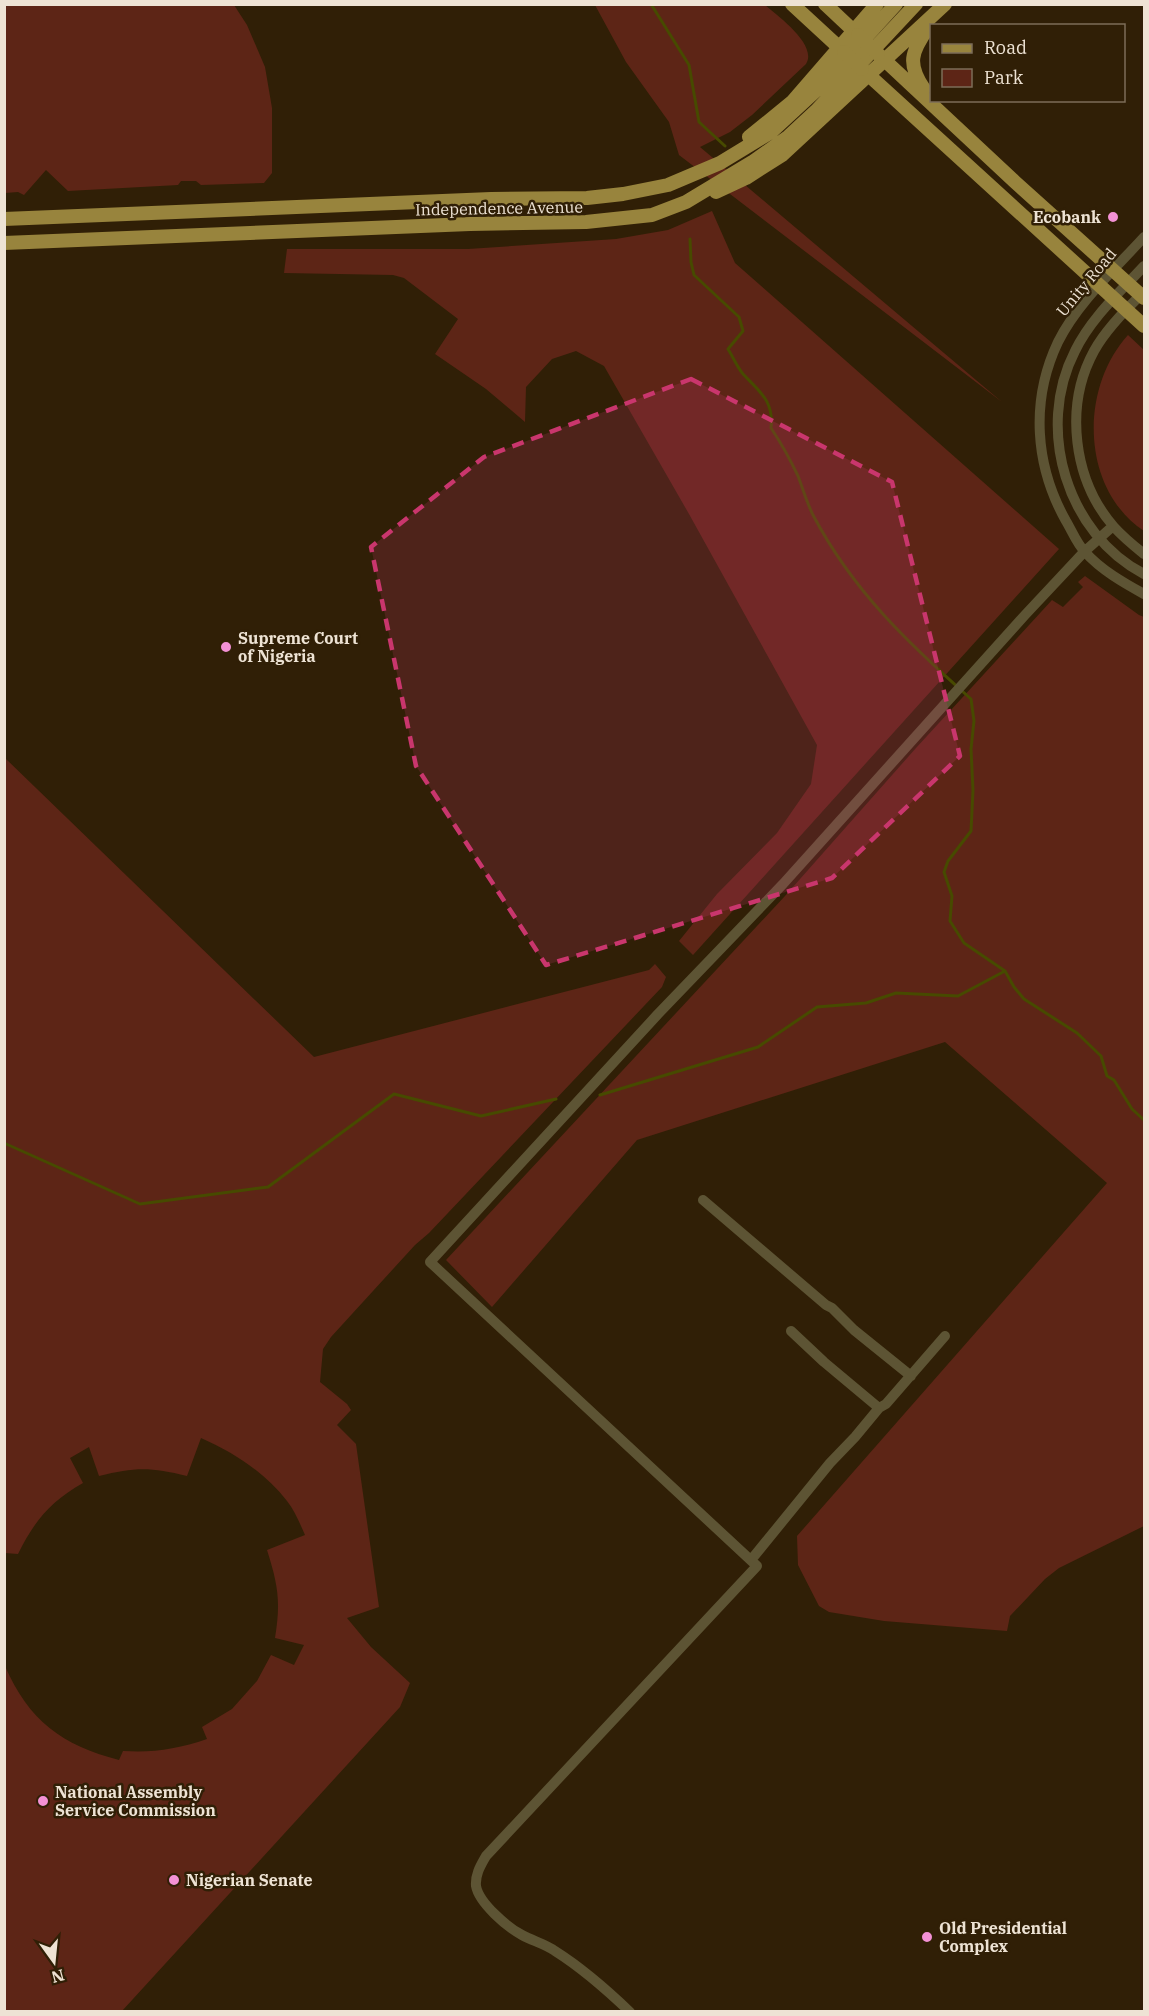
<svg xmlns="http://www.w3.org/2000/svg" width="1149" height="2016" viewBox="0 0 1149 2016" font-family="'IBM Plex Serif',serif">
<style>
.green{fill:#5d2516}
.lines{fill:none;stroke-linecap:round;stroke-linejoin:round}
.stream{stroke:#474a00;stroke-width:3}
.minor{stroke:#5d5434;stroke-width:10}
.major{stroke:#98843d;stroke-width:14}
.major-bridge{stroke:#98843d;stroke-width:14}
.marked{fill:#c9366d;fill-opacity:0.2;stroke:#c9366d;stroke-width:4.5;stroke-dasharray:12 8;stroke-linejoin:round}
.poi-dot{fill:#f391d5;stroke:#301f06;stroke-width:2}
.labels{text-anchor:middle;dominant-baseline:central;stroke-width:5;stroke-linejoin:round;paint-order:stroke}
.street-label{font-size:16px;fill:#eee3d4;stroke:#301f06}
.poi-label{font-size:16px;font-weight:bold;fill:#eee3d4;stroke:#301f06;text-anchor:start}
</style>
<rect width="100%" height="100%" fill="#301f06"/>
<path class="green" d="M 5,4 L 234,5 L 247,25 L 265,67 L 272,108 L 272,173 L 264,183 L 201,185 L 196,181 L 181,181 L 178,185 L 68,191 L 46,170 L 24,195 L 18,192 L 5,193 Z
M 595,5 L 765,5 C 778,16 818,45 806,64 L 752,115 L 730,132 L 700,147 L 1002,402 L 679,155 L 669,122 L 626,62 Z
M 712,211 L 735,263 L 1059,549 L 693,955 L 679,941 L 717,894 L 777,833 L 811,784 L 817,745 L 689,514 L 604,366 L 576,351 L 552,359 L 526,387 L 525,422 L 486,389 L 435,354 L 458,319 L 404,278 L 393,275 L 284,273 L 287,249 L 468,249 L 616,239 L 668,230 Z
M 1128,335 L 1144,350 L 1144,531 C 1081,489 1079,389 1128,335 Z
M 1085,576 L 1139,615 L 1144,617 L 1144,1526 L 1059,1568 L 1045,1579 L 1010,1616 L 1007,1631 L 884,1621 L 829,1612 L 819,1606 L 798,1565 L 797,1536 L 1107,1183 L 945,1042 L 637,1140 L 492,1307 L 446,1260 L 785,896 L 916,748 L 1052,600 L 1063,607 L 1083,587 L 1078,582 Z
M 5,758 L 314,1057 L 649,970 L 655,964 L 666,977 L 662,987 L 429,1233 L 415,1245 L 331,1337 L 323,1349 L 320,1382 L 347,1404 L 351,1410 L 337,1425 L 356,1444 L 379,1607 L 347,1618 L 371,1647 L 410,1683 L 400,1707 L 122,2011 L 5,2011 L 5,1666 C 29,1721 62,1745 119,1760 L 123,1751 C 153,1753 178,1749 207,1739 L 202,1727 L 232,1709 L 257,1681 L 271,1655 L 294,1665 L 304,1645 L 275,1638 C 281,1601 278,1585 267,1550 L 305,1535 C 300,1524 295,1511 287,1501 C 264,1472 235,1453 201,1438 L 187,1476 C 151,1467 135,1467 99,1476 L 89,1447 L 70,1458 L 83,1483 C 50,1502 35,1520 18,1554 L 5,1553 Z"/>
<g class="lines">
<path class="stream" d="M 651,4 L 689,65 L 699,122 L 725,146
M 690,239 L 691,262 L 694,275 L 739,317 L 743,331 L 728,349 C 733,357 737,367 743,374 C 760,392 774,401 771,428 C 781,443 790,459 798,476 C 803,489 807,503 813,515 C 853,591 908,643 971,699 L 974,721 L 971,749 L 973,790 L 971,831 L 948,861 L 944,872 L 952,896 L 950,921 L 964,943 L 1005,971 L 1014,987 L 1024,999 L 1077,1033 L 1101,1056 L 1107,1076 L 1114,1080 L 1132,1109 L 1144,1120
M 600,1095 L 758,1047 L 817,1007 L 866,1003 L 896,993 L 958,996 L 1005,971
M 4,1143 L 140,1204 L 268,1187 L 394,1094 L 481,1116 L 556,1099"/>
<path class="minor" d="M 1144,237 C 1115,269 1078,302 1058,342 C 1030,401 1035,466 1066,521 C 1072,531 1077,544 1085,552 C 1101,570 1124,583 1144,594
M 1144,266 C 1120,292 1091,318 1075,351 C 1035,429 1067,534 1144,574
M 1144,292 C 1126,309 1106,329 1094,351 C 1064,406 1073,480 1114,527 C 1123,537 1134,546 1144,554
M 703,1200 L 826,1305 L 832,1308 L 854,1330 L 911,1376
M 791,1331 L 824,1362 L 879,1408
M 751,1560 L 830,1463 L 855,1437 L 879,1408 L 886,1404 L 945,1336
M 630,2012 C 606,1989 582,1968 555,1951 C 545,1944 533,1941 522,1935 C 507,1927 479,1903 476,1886 C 475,1874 481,1865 486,1856 L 757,1566 L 430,1262 L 658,1014 L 783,884 L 1025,615 L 1084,552 L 1113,526"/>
<path class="major" d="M 792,4 L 844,52
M 825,4 L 858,35
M 878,54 L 1015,182 L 1144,298
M 862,69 L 1144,326
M 924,89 C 907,64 911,52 928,28
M 749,137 L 792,102 L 877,4
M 716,192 L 746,178 L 782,155 L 945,4
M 4,219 L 491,199 L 587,198 L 623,194 L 668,185 L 720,163 L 771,132 L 824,83 L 896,4
M 4,243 L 470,224 L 586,222 L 652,215 L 686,202 L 754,161 L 788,137 L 816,111 L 916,4"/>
<path class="major-bridge" d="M 858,35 L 878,54
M 844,52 L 862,69"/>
</g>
<path class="marked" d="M 691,379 L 892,482 L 960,756 L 832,878 L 546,965 L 416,766 L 371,547 L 484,457 Z"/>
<g class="poi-dot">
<circle cx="1113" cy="217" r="6"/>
<circle cx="226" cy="647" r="6"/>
<circle cx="43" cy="1801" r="6"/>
<circle cx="174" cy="1880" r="6"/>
<circle cx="927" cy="1937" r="6"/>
</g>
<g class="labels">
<g class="street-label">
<text transform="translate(499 208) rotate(-1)">Independence Avenue</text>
<text transform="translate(1086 282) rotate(-50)">Unity Road</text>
</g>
<g class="poi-label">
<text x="1101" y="217" text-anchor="end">Ecobank</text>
<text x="238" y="638">Supreme Court<tspan x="238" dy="18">of Nigeria</tspan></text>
<text x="55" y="1792">National Assembly<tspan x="55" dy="18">Service Commission</tspan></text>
<text x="186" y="1880">Nigerian Senate</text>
<text x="939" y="1928">Old Presidential<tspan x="939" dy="18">Complex</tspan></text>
</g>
</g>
<rect width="1149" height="2016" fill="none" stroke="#eee3d4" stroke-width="12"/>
<rect x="930" y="24" width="195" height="78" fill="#301f06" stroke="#7c6d58" stroke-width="1.5"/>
<rect x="942" y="44" width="30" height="9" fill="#98843d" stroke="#7c6d58" stroke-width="1.5"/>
<text x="984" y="54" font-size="18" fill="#eee3d4">Road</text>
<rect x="942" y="69" width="30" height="18" fill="#5d2516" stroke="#7c6d58" stroke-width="1.5"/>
<text x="984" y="84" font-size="18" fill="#eee3d4">Park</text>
<g transform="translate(54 1962) rotate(165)" stroke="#301f06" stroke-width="4.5" paint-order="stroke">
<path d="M0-4.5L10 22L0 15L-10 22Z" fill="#eee3d4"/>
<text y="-9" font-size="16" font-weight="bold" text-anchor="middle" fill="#eee3d4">N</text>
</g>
</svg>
